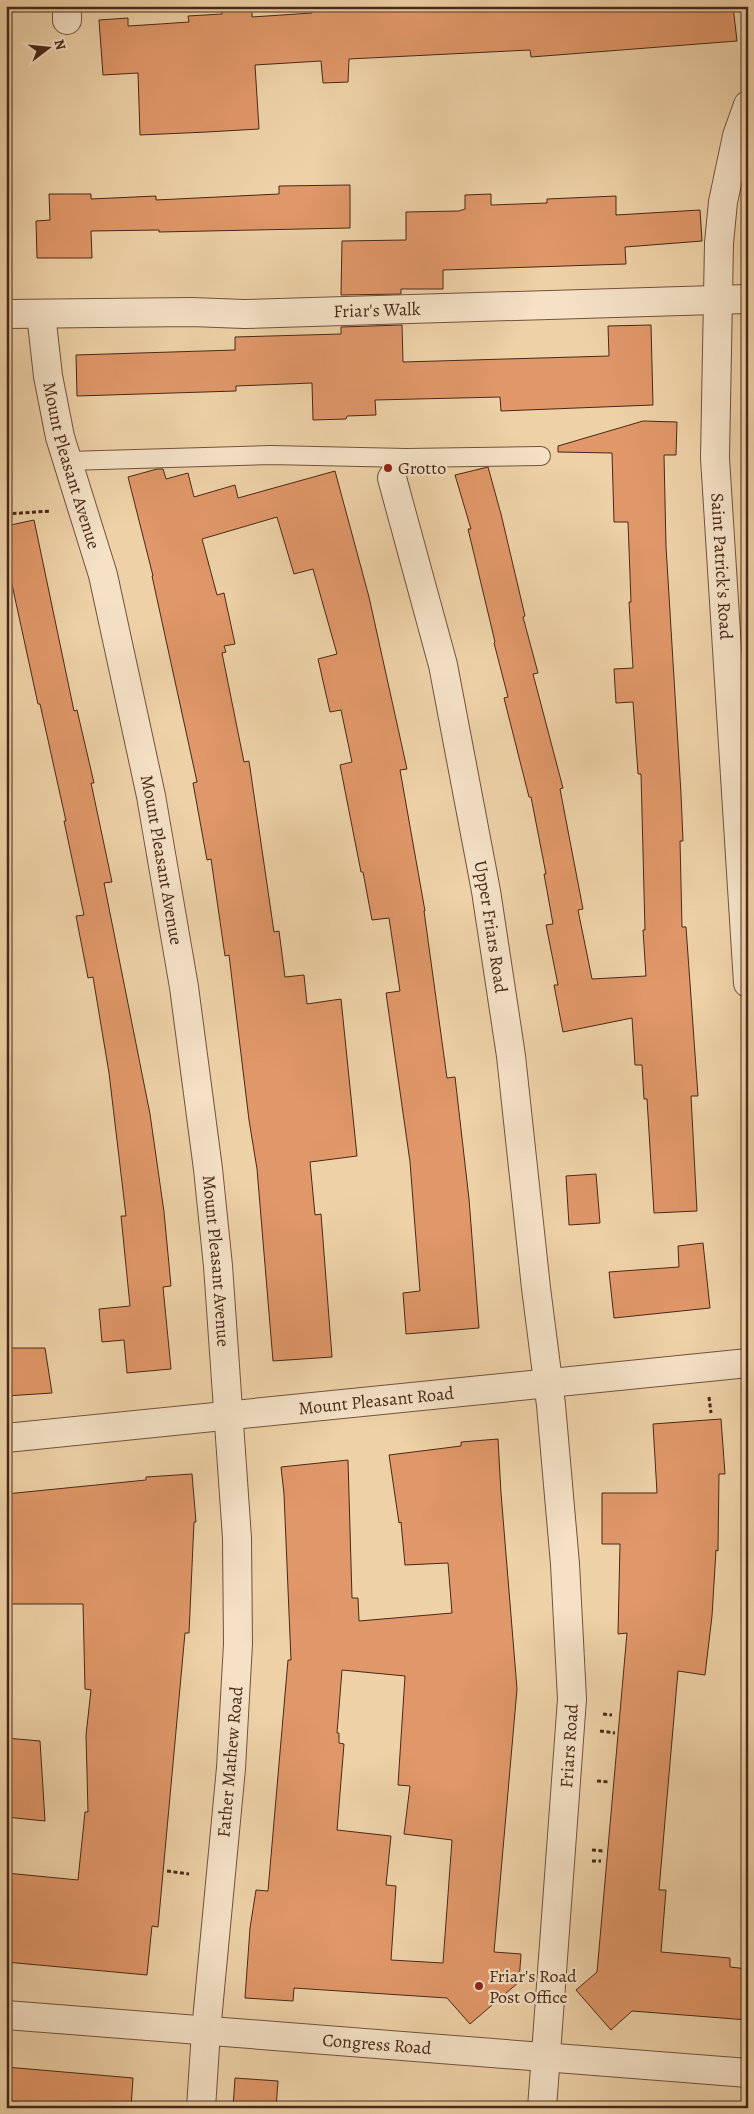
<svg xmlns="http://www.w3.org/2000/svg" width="754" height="2114" viewBox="0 0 754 2114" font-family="Alegreya,serif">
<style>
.building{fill:#e09769;stroke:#492818;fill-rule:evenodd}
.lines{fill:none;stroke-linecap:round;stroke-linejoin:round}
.lane-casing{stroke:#72523c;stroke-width:20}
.street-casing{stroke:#72523c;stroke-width:30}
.path{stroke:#492818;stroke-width:3;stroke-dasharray:4 2.5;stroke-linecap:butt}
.lane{stroke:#f4e1c6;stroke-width:18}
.street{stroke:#f4e1c6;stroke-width:28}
.poi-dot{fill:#8f2418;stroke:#f4e1c6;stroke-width:2}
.labels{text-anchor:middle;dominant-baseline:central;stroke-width:4.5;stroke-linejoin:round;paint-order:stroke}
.street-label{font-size:18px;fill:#492818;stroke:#f4e1c6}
.poi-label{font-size:18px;fill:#492818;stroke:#f4e1c6;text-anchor:start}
</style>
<rect width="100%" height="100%" fill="#eed1a7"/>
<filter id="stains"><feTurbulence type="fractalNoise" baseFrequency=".004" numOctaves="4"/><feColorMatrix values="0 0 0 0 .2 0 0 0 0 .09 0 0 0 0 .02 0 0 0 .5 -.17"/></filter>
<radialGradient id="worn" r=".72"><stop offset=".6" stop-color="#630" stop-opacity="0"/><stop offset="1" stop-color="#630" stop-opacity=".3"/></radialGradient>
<path class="building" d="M 311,6 L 339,6 L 340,11 L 438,6 L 733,6 L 737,41 L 531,57 L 530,50 L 349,59 L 348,82 L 323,83 L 321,61 L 255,65 L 259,129 L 207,132 L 140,135 L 138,73 L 103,75 L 99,20 L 128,18 L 128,26 L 160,24 L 189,22 L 188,16 L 222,14 L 222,11 L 252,9 L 252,17 L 312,13 Z
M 350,185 L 350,228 L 159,232 L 159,230 L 91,231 L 92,258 L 37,258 L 36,221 L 50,220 L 49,194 L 91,194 L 91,199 L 156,196 L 156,200 L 279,194 L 279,186 Z
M 491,194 L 491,205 L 547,203 L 547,199 L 616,196 L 616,215 L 700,210 L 702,241 L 625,247 L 626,264 L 443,270 L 443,289 L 401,289 L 401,294 L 341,295 L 342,241 L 406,240 L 406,212 L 459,211 L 465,209 L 465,195 Z
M 402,325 L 403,362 L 609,356 L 608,326 L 651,325 L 653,405 L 501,411 L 500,397 L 375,400 L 376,415 L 347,416 L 346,419 L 313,420 L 312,383 L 236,386 L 236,391 L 77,396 L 76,355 L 235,350 L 235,337 L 341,334 L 341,327 Z
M 643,421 L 677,422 L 676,455 L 664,455 L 666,546 L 681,794 L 683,841 L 680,841 L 682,927 L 686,927 L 698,1096 L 691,1096 L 697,1211 L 654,1213 L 647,1099 L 644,1099 L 642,1065 L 635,1065 L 632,1018 L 563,1032 L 554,985 L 558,985 L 546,925 L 553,924 L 544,874 L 546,874 L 531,797 L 529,797 L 504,698 L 508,697 L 494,643 L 495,642 L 468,529 L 471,529 L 455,475 L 488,467 L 501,514 L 525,616 L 523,617 L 538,673 L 533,674 L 563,788 L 560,789 L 583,909 L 578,910 L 592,979 L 646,976 L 643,930 L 645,930 L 641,774 L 638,774 L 633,702 L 616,703 L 614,669 L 633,668 L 629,602 L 631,602 L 628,522 L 614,522 L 612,453 L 558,452 L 558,446 Z
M 157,469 L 163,469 L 166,479 L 188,473 L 194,497 L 235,485 L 238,498 L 335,471 L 369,597 L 407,769 L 400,770 L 425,911 L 424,911 L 447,1078 L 455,1077 L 469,1199 L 479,1328 L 406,1334 L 403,1293 L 420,1291 L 410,1162 L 386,993 L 400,991 L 389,918 L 372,920 L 363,872 L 361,872 L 340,765 L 352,762 L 341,710 L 330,712 L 318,659 L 337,654 L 313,569 L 294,574 L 277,517 L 202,539 L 217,595 L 224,593 L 235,644 L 224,646 L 226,652 L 222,653 L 244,762 L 249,761 L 274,932 L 279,931 L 285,977 L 304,975 L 307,1004 L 341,999 L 357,1156 L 310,1162 L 315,1215 L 321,1214 L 332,1357 L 273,1361 L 257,1169 L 249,1120 L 229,955 L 225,956 L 211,859 L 207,860 L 193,783 L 197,782 L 152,576 L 153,576 L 128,477 Z
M 34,520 L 74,711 L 77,710 L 94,783 L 91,783 L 112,882 L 104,883 L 150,1114 L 164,1212 L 171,1286 L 163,1287 L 171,1369 L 127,1373 L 124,1340 L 102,1342 L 99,1309 L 130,1306 L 121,1216 L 126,1216 L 109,1073 L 93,977 L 88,978 L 76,916 L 84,915 L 64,821 L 66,821 L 40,704 L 38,704 L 6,557 L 6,526 Z
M 596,1174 L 600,1223 L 569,1225 L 566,1176 Z
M 703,1243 L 710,1308 L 614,1318 L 609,1272 L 679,1267 L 678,1246 Z
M 6,1348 L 45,1348 L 52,1393 L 6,1396 Z
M 721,1419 L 725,1474 L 719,1474 L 718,1551 L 716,1550 L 712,1616 L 705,1675 L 678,1671 L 659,1890 L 666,1890 L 661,1952 L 730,1958 L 730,1967 L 748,1969 L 748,2020 L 632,2011 L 611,2030 L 576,1990 L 597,1972 L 627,1633 L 618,1634 L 620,1544 L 602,1544 L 602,1493 L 657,1493 L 653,1424 Z
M 498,1439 L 501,1493 L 517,1689 L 494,1952 L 521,1954 L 519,1982 L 470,2024 L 447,1998 L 294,1988 L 293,2001 L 245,1998 L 250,1928 L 256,1890 L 268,1891 L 288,1660 L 291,1660 L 284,1494 L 281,1467 L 348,1460 L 352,1598 L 358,1598 L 359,1621 L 452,1613 L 448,1563 L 405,1565 L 401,1522 L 399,1523 L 389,1455 L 461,1446 L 461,1442 ZM 342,1670 L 405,1676 L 398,1785 L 410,1786 L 404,1834 L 452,1840 L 443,1963 L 391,1960 L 396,1886 L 386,1885 L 391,1836 L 337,1830 L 344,1744 L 339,1743 L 339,1733 L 337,1733 Z
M 192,1474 L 196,1522 L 194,1522 L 189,1633 L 185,1633 L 158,1927 L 152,1926 L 147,1975 L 6,1962 L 6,1873 L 78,1880 L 85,1812 L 88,1812 L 86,1735 L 91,1690 L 85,1689 L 83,1604 L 6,1604 L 6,1555 L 12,1554 L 6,1494 L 146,1480 L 146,1477 Z
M 6,1738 L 40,1741 L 45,1821 L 6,1817 Z
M 6,2067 L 133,2078 L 131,2108 L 79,2108 L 6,2101 Z
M 235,2078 L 278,2081 L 276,2108 L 233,2108 Z"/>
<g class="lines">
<g class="lane-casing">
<path id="lane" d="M 67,461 L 270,455 L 406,458 L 541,456"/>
</g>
<g class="street-casing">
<g id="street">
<path d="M 67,20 L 67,6"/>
<path id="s1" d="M 748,105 L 737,136 L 723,202 L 719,243 L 715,458 L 748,983"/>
<path id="s2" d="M 6,314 L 192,312 L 244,314 L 748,299"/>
<path id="s3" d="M 41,314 L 48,376 L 60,437 L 103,575 L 151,796 L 184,987 L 208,1169 L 218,1266 L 237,1538 L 238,1644 L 231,1768 L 206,2031 L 201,2108"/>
<path id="s4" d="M 392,478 L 443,665 L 486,891 L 511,1056 L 536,1288 L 551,1405 L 565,1564 L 572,1699 L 542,2108"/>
<path id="s5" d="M 6,1438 L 748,1363"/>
<path id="s6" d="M 6,2015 L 748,2073"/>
</g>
</g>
<path class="path" d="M 6,514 L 51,511
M 709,1397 L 711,1413
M 603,1714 L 612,1715
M 600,1731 L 615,1733
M 597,1781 L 609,1782
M 592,1850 L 603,1851
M 592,1861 L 601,1861
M 167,1871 L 189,1874"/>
<use href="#lane" class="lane"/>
<use href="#street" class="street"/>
</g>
<g class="poi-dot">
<circle cx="388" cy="468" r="5"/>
<circle cx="479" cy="1986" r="5"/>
</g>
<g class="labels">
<g class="street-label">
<text stroke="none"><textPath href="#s2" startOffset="371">Friar's Walk</textPath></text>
<text stroke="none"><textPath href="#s3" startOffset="155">Mount Pleasant Avenue</textPath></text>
<text stroke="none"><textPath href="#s1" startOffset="465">Saint Patrick's Road</textPath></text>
<text stroke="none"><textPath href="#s3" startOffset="560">Mount Pleasant Avenue</textPath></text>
<text stroke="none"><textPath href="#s4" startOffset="460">Upper Friars Road</textPath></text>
<text stroke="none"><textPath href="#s3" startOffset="965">Mount Pleasant Avenue</textPath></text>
<text stroke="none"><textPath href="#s5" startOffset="372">Mount Pleasant Road</textPath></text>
<text transform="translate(569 1746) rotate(-86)">Friars Road</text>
<text transform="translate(230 1762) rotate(-85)">Father Mathew Road</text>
<text stroke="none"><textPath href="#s6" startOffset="372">Congress Road</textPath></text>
</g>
<g class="poi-label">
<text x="398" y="468">Grotto</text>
<text x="489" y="1976">Friar's Road<tspan x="489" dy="21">Post Office</tspan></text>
</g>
</g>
<rect width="754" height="2114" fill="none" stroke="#eed1a7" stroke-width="25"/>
<rect x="8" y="8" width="739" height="2099" fill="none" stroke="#492818" stroke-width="2.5"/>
<rect x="12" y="12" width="729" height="2089" fill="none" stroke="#492818"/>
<g transform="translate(48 48) rotate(74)" stroke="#f4e1c6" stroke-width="4" paint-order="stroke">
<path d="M0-4L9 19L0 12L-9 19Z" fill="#492818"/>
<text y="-8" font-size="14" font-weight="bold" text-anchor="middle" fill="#492818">N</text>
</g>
<rect width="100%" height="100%" filter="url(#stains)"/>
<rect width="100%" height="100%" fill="url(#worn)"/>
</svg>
